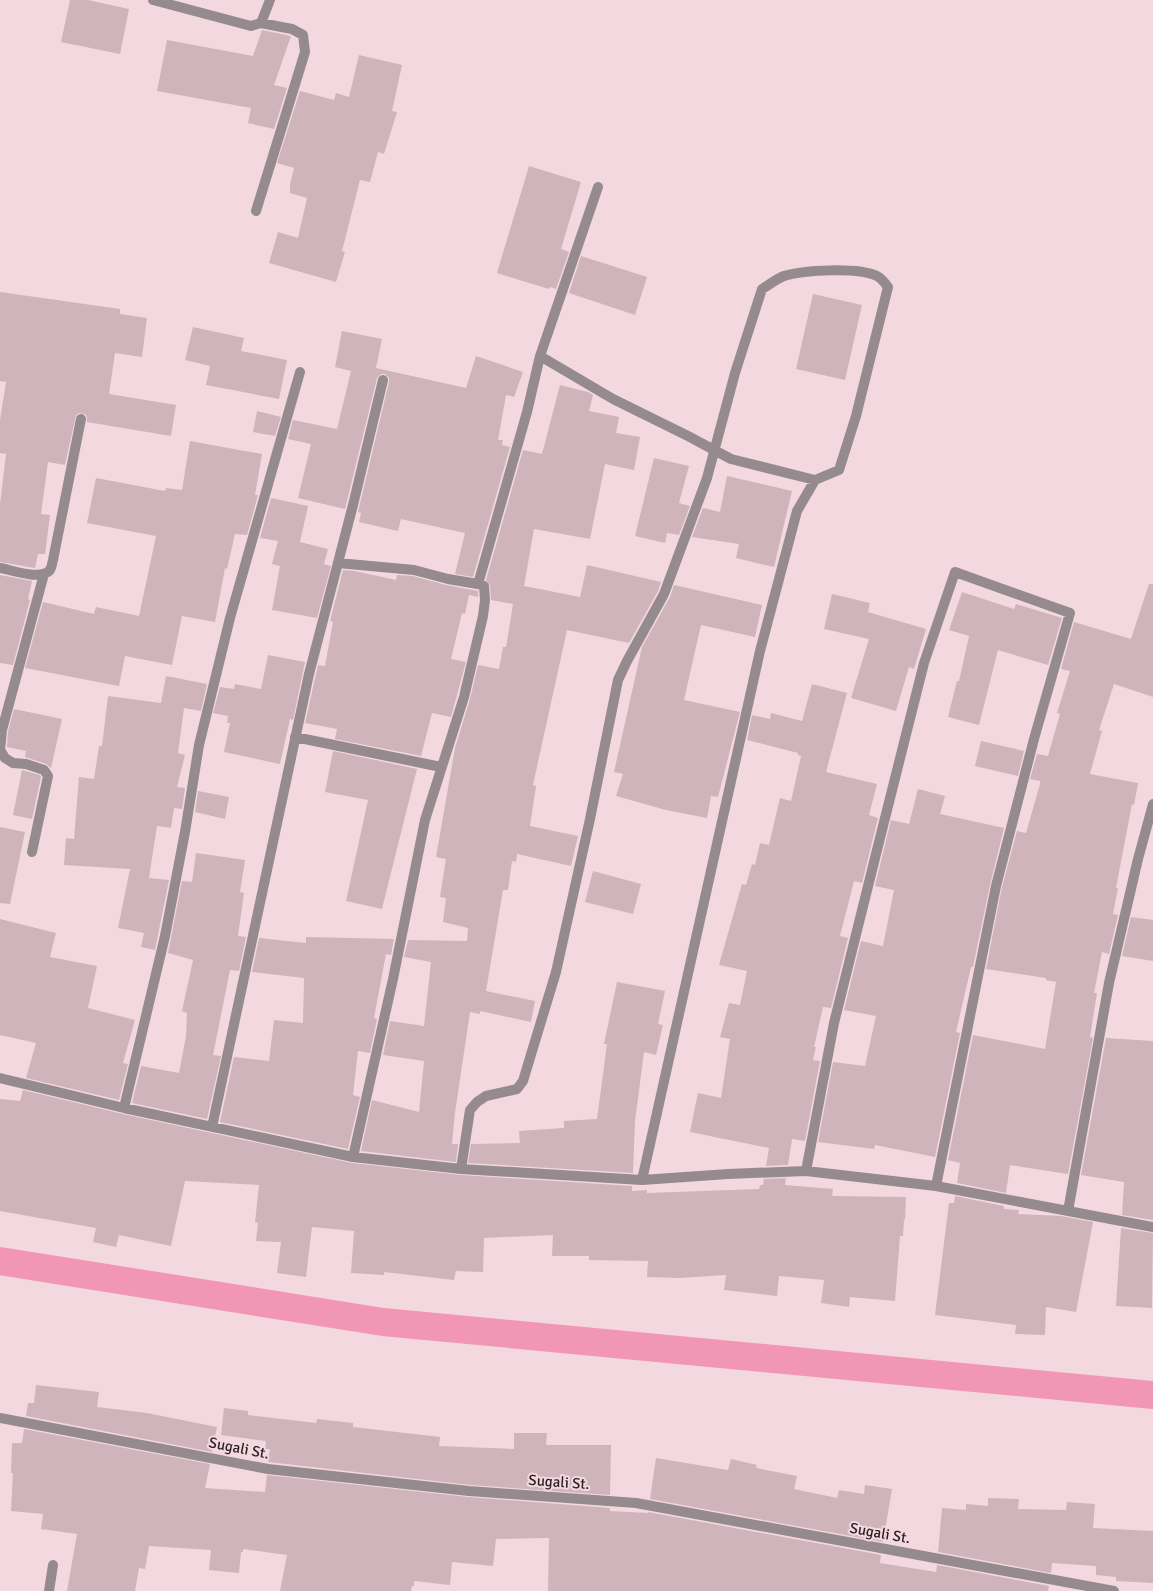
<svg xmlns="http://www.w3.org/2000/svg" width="1153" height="1591" viewBox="0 0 1153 1591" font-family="Signika,sans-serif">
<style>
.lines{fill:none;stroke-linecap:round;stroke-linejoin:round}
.canal{stroke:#f196b4;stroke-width:28}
.building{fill:#cfb4bc}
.minor{stroke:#958a8d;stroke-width:10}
.labels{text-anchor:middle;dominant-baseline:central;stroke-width:4;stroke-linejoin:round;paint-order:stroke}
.street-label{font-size:15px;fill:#291f22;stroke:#f4d8e0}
</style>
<rect width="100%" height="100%" fill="#f4d8e0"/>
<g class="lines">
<path class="canal" d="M 0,1261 L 383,1322 L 1153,1395"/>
</g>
<path class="building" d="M 70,0 L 88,0 L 129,9 L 120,54 L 61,42 Z
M 262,30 L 291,36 L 274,85 L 287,88 L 274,129 L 248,123 L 251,108 L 157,91 L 167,40 L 253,56 Z
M 359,55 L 402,65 L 392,111 L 397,112 L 384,154 L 378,152 L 370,182 L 360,180 L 342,251 L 345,252 L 336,282 L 269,263 L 278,232 L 298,238 L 307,198 L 290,193 L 290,184 L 294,168 L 277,163 L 300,91 L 334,100 L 336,93 L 349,97 Z
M 529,166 L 581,182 L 561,249 L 569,252 L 556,289 L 550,287 L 549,289 L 497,273 Z
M 581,256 L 647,277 L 635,315 L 569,293 Z
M 0,292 L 120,309 L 120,314 L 147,318 L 142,357 L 115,353 L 109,394 L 176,405 L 171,436 L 87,422 L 87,417 L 85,414 L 79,413 L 76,415 L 65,465 L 48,462 L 41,514 L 50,515 L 45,554 L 38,554 L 35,568 L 0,562 L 0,504 L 6,454 L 0,453 L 0,420 L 6,382 L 0,381 Z
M 813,294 L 862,305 L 845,380 L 796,369 Z
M 193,327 L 244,338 L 241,351 L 287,360 L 279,399 L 206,385 L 210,366 L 185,360 Z
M 342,331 L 382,339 L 376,368 L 466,388 L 476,356 L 523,372 L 514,397 L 506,395 L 498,440 L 503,440 L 502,445 L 510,447 L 473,577 L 455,574 L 465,533 L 401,519 L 398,531 L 359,522 L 361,513 L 358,512 L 389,382 L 389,378 L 385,374 L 381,374 L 377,378 L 345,509 L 298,498 L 311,444 L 288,439 L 293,420 L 337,429 L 351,371 L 335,367 Z
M 560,385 L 588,392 L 593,395 L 589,411 L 619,417 L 616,433 L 640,437 L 634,470 L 605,464 L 590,539 L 534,529 L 524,586 L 580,597 L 587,565 L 661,582 L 658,591 L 629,643 L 567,630 L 533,785 L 536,786 L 530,826 L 578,836 L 571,866 L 517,854 L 516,862 L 512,861 L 508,890 L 503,890 L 486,991 L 535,1001 L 531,1022 L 480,1011 L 480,1014 L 470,1012 L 455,1113 L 452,1144 L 458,1144 L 456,1162 L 361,1151 L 372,1100 L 419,1112 L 424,1061 L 383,1055 L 390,1021 L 424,1026 L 431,962 L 404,957 L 408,940 L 467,941 L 468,928 L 443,922 L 446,898 L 440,897 L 446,859 L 436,857 L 455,748 L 470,699 L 478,665 L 499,669 L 503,647 L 506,647 L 513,604 L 491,600 L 490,585 L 486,580 L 523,450 L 542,454 Z
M 257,411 L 281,417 L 275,436 L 253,432 Z
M 190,441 L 262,454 L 255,495 L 258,495 L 247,535 L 235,534 L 227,569 L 225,568 L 215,622 L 182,616 L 172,665 L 125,656 L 119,686 L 25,668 L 43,602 L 94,614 L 96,607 L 139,616 L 156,536 L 87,523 L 96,478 L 165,491 L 166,488 L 182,490 Z
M 654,458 L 689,466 L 679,503 L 690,506 L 679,535 L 667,533 L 665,543 L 635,536 Z
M 727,476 L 792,491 L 774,567 L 736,558 L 739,544 L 692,537 L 703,508 L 720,512 Z
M 271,498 L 308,506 L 300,542 L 328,549 L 324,564 L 331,566 L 317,618 L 272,610 L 280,566 L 272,564 L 278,541 L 260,538 Z
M 343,570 L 355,571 L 396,580 L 397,575 L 413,576 L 446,585 L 478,591 L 478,597 L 469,595 L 465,614 L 462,613 L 451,659 L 466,662 L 451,717 L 432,713 L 421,756 L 335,739 L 337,729 L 305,723 L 318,665 L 325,666 L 333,622 L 330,621 Z
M 0,575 L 32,581 L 28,599 L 30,600 L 13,665 L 0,663 Z
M 1149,584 L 1153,584 L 1153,697 L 1114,684 L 1099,730 L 1102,731 L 1090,774 L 1138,783 L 1134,805 L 1132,804 L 1116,888 L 1118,888 L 1113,914 L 1118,915 L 1109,954 L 1102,952 L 1094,993 L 1097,993 L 1090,1037 L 1093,1038 L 1068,1174 L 1010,1165 L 1006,1193 L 957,1183 L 960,1163 L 948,1160 L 973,1035 L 1045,1049 L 1056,982 L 1046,980 L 1046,978 L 986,969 L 1002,887 L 1017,831 L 1026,833 L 1040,784 L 1040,781 L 1030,779 L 1037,754 L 1048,756 L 1060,714 L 1057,713 L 1070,671 L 1061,669 L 1074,622 L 1131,639 Z
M 674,585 L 762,605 L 755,637 L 701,625 L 684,700 L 740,712 L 718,797 L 711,796 L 707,818 L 666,810 L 616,796 L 623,774 L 614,772 L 642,647 L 670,597 Z
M 962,592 L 1014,609 L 1016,604 L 1062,618 L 1048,665 L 998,650 L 979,725 L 948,717 L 957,681 L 959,681 L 969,636 L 949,630 Z
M 832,594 L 870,603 L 868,612 L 926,629 L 914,669 L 909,667 L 896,711 L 851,698 L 869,639 L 824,629 Z
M 268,655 L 305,662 L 293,720 L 290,719 L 280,764 L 224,752 L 230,723 L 227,723 L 228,716 L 213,713 L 220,687 L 234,689 L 235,684 L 261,689 Z
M 166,676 L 207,684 L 201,711 L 184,708 L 178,753 L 185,755 L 177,787 L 185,788 L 182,809 L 174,808 L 171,828 L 157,826 L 149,878 L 169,880 L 155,950 L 141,947 L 144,933 L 118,928 L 130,869 L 64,865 L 66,838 L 74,839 L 79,777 L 94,779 L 99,746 L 102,746 L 108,696 L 161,703 Z
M 812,684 L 847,693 L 826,772 L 877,784 L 869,815 L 878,818 L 862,883 L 854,881 L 840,936 L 848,938 L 831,1008 L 823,1007 L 814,1047 L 816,1047 L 813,1060 L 820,1061 L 805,1141 L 792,1139 L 788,1165 L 766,1166 L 769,1148 L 690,1132 L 698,1093 L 721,1098 L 730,1039 L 720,1037 L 729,1003 L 740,1005 L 747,971 L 719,965 L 742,884 L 746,885 L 752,864 L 755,865 L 760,843 L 769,845 L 780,798 L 791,801 L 801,756 L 798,755 L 798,753 L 747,740 L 752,715 L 770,719 L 771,713 L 802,721 Z
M 14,709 L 62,719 L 51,768 L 46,764 L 25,757 L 26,751 L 7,747 L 8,731 Z
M 981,741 L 1024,751 L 1018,776 L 975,766 Z
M 333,751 L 417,769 L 382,909 L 346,901 L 368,800 L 325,792 Z
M 22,770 L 40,775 L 41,777 L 32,819 L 13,815 Z
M 918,789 L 945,796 L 940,814 L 1004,828 L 990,885 L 973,967 L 971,967 L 956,1032 L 960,1033 L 935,1157 L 875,1145 L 874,1149 L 818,1142 L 833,1062 L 865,1066 L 876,1016 L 844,1010 L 861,941 L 883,946 L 894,890 L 875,886 L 891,820 L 909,824 Z
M 198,791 L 229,797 L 225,819 L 195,812 Z
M 0,827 L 25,832 L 10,904 L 0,903 Z
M 196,853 L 245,860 L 240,892 L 244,893 L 238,936 L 246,937 L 239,971 L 230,970 L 213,1055 L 221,1056 L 207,1119 L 132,1103 L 141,1066 L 179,1073 L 186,1036 L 187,1013 L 182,1011 L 193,960 L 168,953 L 182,881 L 192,882 Z
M 593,871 L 641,884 L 633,914 L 585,902 Z
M 1131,917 L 1153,920 L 1153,961 L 1122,956 Z
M 0,919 L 56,933 L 50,957 L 97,966 L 88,1008 L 135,1020 L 123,1063 L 128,1064 L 119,1100 L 26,1078 L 36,1043 L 0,1035 Z
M 306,937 L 394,939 L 391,955 L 386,954 L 374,1018 L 377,1019 L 370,1053 L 358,1051 L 353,1095 L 360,1097 L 348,1149 L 220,1122 L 234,1057 L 269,1061 L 274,1020 L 303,1023 L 304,978 L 252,972 L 259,938 L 306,943 Z
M 617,982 L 665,991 L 658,1024 L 663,1025 L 656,1055 L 644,1052 L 635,1121 L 633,1173 L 468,1163 L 471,1144 L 520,1143 L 519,1131 L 564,1128 L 564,1121 L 597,1119 L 607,1044 L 604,1044 Z
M 1106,1038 L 1153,1041 L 1153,1220 L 1122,1215 L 1124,1182 L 1081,1175 Z
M 23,1090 L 123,1114 L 352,1163 L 461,1175 L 632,1186 L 632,1191 L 647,1190 L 647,1193 L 759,1189 L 760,1185 L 763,1185 L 764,1179 L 786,1178 L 785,1185 L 833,1189 L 832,1196 L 906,1197 L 905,1220 L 904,1219 L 903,1236 L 900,1236 L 895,1301 L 850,1297 L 849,1307 L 821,1303 L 824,1280 L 779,1276 L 777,1296 L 724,1290 L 726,1275 L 679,1278 L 647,1277 L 648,1261 L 589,1260 L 589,1256 L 552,1256 L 553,1235 L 484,1238 L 483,1272 L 456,1271 L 454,1280 L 384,1272 L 384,1275 L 351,1273 L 354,1231 L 312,1227 L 306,1277 L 277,1273 L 281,1242 L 256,1241 L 258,1223 L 255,1222 L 259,1185 L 185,1181 L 171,1246 L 119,1235 L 116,1247 L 93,1242 L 96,1228 L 0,1211 L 0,1099 L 20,1101 Z
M 955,1196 L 1004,1206 L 1004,1209 L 1019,1210 L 1018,1214 L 1061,1216 L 1093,1222 L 1076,1312 L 1046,1307 L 1045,1335 L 1015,1334 L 1016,1325 L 935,1315 L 949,1203 L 954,1203 Z
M 1121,1228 L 1153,1233 L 1152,1308 L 1116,1306 Z
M 36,1385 L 99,1392 L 97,1407 L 147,1413 L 217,1427 L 212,1452 L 26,1416 L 28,1403 L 34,1403 Z
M 224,1408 L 248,1411 L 248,1415 L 316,1423 L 317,1419 L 353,1423 L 353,1427 L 440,1437 L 439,1446 L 514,1449 L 514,1433 L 547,1433 L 546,1445 L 611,1445 L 610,1495 L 470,1485 L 268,1462 L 270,1449 L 265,1449 L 266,1441 L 221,1435 Z
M 24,1429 L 210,1464 L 205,1488 L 265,1492 L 267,1475 L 468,1497 L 610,1508 L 610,1511 L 648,1513 L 648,1512 L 881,1555 L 880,1563 L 936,1572 L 937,1565 L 1049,1586 L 1048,1591 L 548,1591 L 549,1538 L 496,1539 L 493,1566 L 452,1562 L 450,1585 L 414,1581 L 414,1586 L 412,1586 L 411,1591 L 280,1591 L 287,1555 L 243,1549 L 243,1552 L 241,1552 L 239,1573 L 209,1570 L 211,1550 L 149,1546 L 145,1569 L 139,1568 L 135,1591 L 67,1591 L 77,1534 L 41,1529 L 43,1514 L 11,1511 L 13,1473 L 11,1473 L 12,1443 L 22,1443 Z
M 656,1458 L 728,1470 L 731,1459 L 757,1465 L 756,1468 L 797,1476 L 794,1489 L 837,1498 L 839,1490 L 864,1494 L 865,1485 L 892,1489 L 883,1542 L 650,1499 Z
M 988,1498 L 1019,1499 L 1018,1509 L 1066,1510 L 1067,1502 L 1095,1504 L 1093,1528 L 1153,1531 L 1153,1583 L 1116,1581 L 1116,1577 L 1096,1575 L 1096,1566 L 1052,1563 L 1051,1573 L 938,1552 L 942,1508 L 966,1510 L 966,1504 L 988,1506 Z"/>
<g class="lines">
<path class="minor" d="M 153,0 L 251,26 L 261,23 L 270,0
M 256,211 L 305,52 L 303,35 L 292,29 L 261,23
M 338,563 L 414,570 L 448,579 L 478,584 L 484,586 L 485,600 L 483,616 L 464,697 L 425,820 L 393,979 L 353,1157
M 0,568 C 12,570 41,581 50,570 C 52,567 52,563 53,560 L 81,419
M 478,584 L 527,412 L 540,356 L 598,187
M 295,737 L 441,767
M 32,852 L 48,776 L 44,770 L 26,764 L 13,763 L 5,758 L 0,750 L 2,730 L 44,574
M 0,1078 L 124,1108 L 353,1157 L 461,1169 L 642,1180 L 728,1174 L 806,1171 L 936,1186 L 1153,1227
M 124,1108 L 165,936 L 185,832 L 199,745 L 230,618 L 300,372
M 212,1127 L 309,674 L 353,505 L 383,380
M 461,1169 L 470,1110 L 477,1102 L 486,1096 L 517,1089 L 523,1081 L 556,972 L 590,819 L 618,680 L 627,661 L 664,594 L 707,478 L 735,373 L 762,289 C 769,285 776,279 784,276 C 804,270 858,267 877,276 C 881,278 885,283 888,287 L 856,416 L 839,470 L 815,480 L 731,459 L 688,436 L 613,399 L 540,356
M 806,1171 L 834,1023 L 879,842 L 924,663 L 955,572 L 1070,613 L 1034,739 L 996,886 L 936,1186
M 642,1180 L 760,651 L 797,511 L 815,480
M 1068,1211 L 1109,983 L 1138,859 L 1153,804
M 0,1418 L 268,1469 L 469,1491 L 636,1503 L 1114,1591
M 49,1591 L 53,1565"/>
</g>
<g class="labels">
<g class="street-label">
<text transform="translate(239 1448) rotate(11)">Sugali St.</text>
<text transform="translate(559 1482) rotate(4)">Sugali St.</text>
<text transform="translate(880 1533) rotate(10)">Sugali St.</text>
</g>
</g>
</svg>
